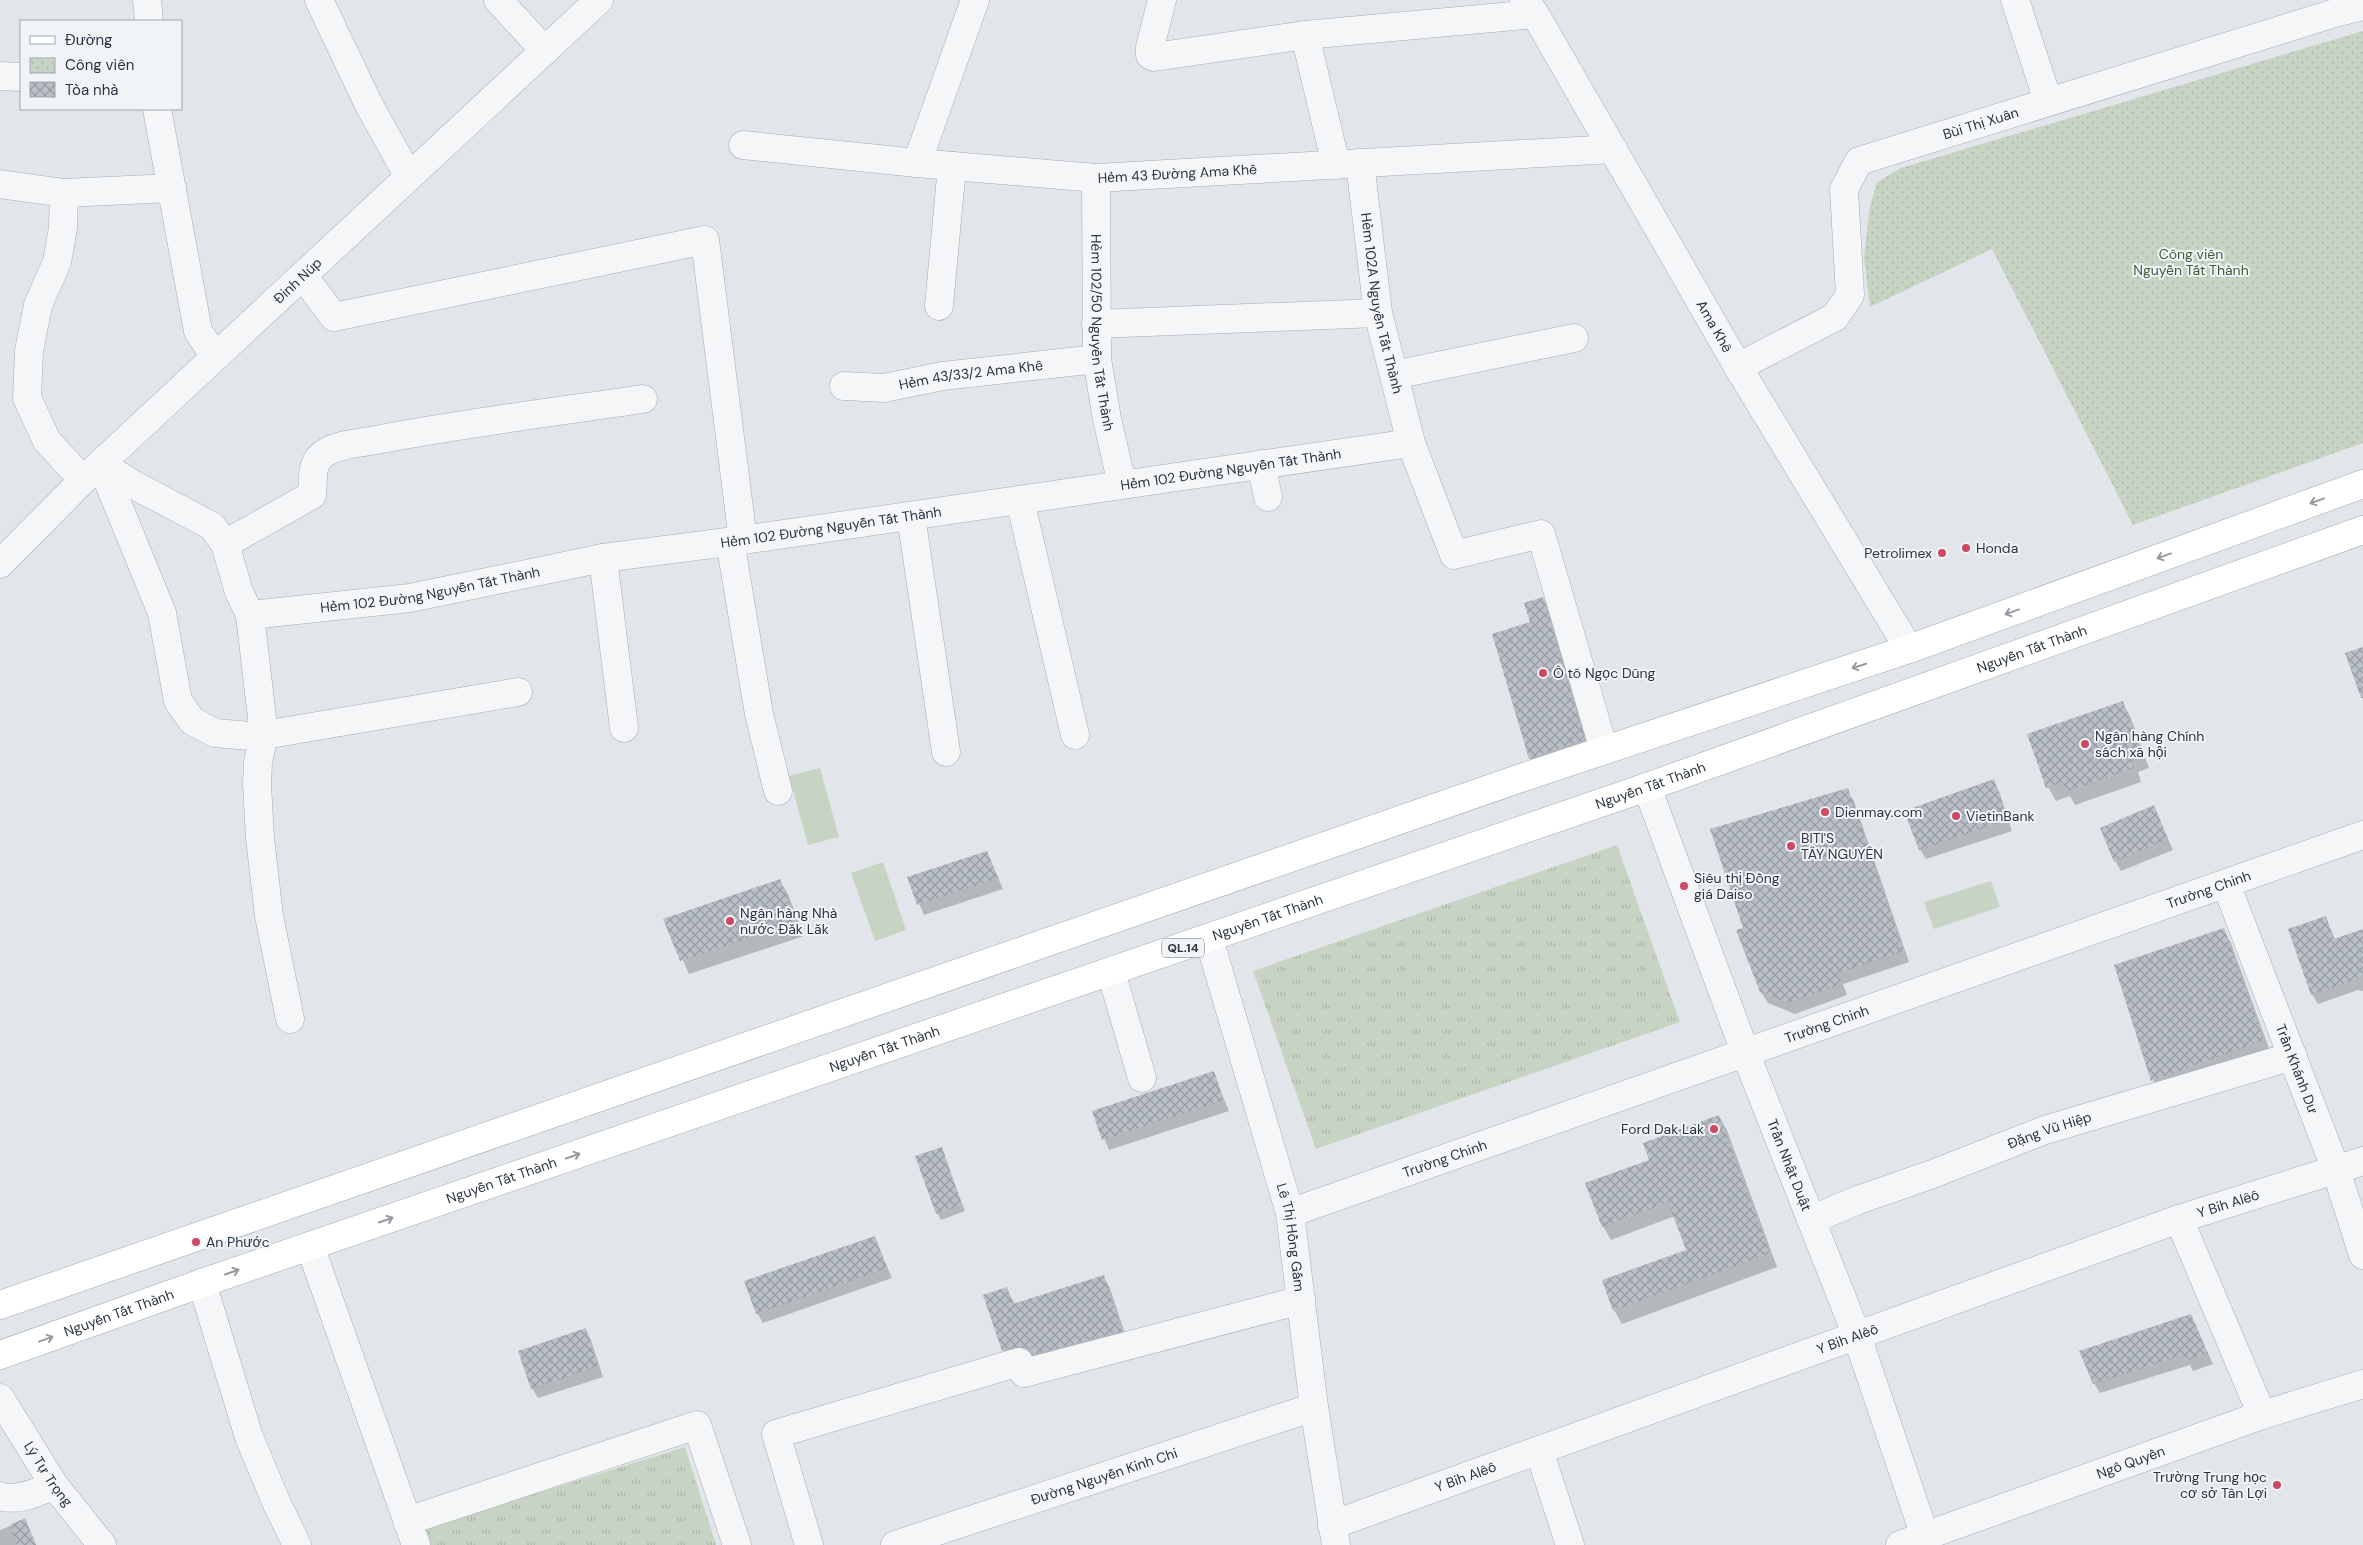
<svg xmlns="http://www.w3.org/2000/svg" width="2363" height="1545" viewBox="0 0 2363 1545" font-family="'DM Sans',sans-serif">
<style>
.grass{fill:url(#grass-tufts)}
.park{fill:url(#park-dots)}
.garden{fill:#c8d4c3}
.shadow{fill:#0003}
.building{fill:url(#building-cross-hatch)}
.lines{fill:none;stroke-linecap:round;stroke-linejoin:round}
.minor-casing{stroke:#a7adb4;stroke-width:29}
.major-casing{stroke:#a1abb6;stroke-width:29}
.minor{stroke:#f5f6f8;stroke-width:28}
.major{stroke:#fff;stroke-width:28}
.oneway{stroke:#949aa0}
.poi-dot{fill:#cd4965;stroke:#f1f4f7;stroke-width:2}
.labels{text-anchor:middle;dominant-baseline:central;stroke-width:4;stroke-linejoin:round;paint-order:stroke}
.shield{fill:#f1f4f7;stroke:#666e78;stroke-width:1}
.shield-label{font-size:12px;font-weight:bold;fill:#2a3442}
.street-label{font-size:14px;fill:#2a3442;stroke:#f1f4f7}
.park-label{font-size:14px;fill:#415d37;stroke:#f1f4f7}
.poi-label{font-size:14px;fill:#2a3442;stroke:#f1f4f7;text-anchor:start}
</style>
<defs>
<pattern id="grass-tufts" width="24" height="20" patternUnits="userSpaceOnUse" patternTransform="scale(1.25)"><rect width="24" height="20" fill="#c8d4c3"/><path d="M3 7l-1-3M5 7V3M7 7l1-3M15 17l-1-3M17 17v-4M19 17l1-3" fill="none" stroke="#acb7a9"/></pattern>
<pattern id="park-dots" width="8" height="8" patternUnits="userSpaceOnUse" patternTransform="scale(1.25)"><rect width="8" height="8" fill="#c8d4c3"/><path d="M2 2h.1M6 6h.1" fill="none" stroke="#acb7a9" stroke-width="1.8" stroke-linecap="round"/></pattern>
<pattern id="building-cross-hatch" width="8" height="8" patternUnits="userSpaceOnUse" patternTransform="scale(1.25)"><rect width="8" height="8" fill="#b9bfc7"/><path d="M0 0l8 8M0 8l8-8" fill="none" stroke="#979ca3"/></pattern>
</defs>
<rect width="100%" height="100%" fill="#e2e6ea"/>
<path class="grass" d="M 1617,845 L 1680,1022 L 1316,1149 L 1253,971 Z
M 685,1447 L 716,1545 L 427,1545 L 422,1529 Z"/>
<path class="park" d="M 2363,31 L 2363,443 L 2133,525 L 1992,249 L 1870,307 L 1864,258 L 1870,207 L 1877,182 L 1901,168 Z"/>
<path class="garden" d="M 820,768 L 839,837 L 808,845 L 789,776 Z
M 883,862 L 906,930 L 875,941 L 851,873 Z
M 1991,881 L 2000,907 L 1934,929 L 1924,902 Z"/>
<path class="shadow" d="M 1543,598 L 1548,607 L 1589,749 L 1536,767 L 1530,758 L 1531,623 Z
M 2122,702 L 2130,716 L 2149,768 L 2138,772 L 2141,782 L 2075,805 L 2070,796 L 2056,801 L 2048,787 Z
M 1993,781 L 1999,791 L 2012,831 L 1926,859 L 1920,849 Z
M 1847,790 L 1854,801 L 1909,962 L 1843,984 L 1847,995 L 1795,1014 L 1768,1003 L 1761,992 L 1745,929 Z
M 2153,807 L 2173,850 L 2121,871 L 2115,861 Z
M 987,852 L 1003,889 L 924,915 L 908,878 Z
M 780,881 L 788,894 L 804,936 L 689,974 L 665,920 Z
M 2325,917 L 2335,939 L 2363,930 L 2363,991 L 2358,990 L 2318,1004 L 2312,994 Z
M 2223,929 L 2231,943 L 2271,1054 L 2160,1094 L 2153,1080 Z
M 1213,1073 L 1229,1111 L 1109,1150 L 1094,1112 Z
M 1719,1117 L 1727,1130 L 1777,1267 L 1622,1324 L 1614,1310 L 1687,1250 L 1675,1216 L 1611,1240 L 1603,1226 L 1650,1160 Z
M 941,1148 L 965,1211 L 941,1220 L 937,1213 Z
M 875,1238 L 892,1278 L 763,1323 L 757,1313 Z
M 1103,1276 L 1110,1288 L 1128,1343 L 1010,1362 L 1003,1350 L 1006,1288 L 1015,1304 Z
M 2190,1315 L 2213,1364 L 2193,1371 L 2190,1365 L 2100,1393 L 2094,1383 Z
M 585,1330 L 591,1340 L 603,1377 L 538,1398 L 532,1388 Z
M 25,1520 L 36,1545 L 0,1545 L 0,1530 Z"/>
<path class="building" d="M 1543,597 L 1585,739 L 1529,759 L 1492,634 L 1530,622 L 1524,603 Z
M 2363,647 L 2363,698 L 2361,698 L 2345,653 Z
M 2123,701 L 2142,754 L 2131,758 L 2134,768 L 2066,792 L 2063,782 L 2046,788 L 2027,734 Z
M 1994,779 L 2008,820 L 1919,850 L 1904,811 Z
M 1848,788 L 1904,951 L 1838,973 L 1842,984 L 1788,1003 L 1760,992 L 1736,930 L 1743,928 L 1710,829 Z
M 2154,805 L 2168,839 L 2114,862 L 2100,828 Z
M 987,851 L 998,878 L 917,905 L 907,877 Z
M 780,879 L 797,922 L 680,961 L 663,919 Z
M 2326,916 L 2334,939 L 2363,929 L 2363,977 L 2311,995 L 2288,929 Z
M 2224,928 L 2264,1040 L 2151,1081 L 2114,965 Z
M 1214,1071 L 1224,1100 L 1102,1140 L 1092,1111 Z
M 1719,1115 L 1770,1253 L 1613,1311 L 1602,1280 L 1686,1250 L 1668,1202 L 1602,1227 L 1585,1183 L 1649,1160 L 1643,1143 Z
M 942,1147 L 962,1205 L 936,1214 L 915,1156 Z
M 875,1236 L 887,1268 L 756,1314 L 744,1281 Z
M 1104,1275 L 1122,1331 L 1034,1354 L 1032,1348 L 1028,1349 L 1022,1347 L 1002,1351 L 983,1295 L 1007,1287 L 1013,1304 Z
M 2191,1314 L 2208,1353 L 2186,1361 L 2183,1355 L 2093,1384 L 2079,1351 Z
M 586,1328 L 598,1366 L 531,1389 L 518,1351 Z
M 25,1518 L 36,1545 L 17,1545 L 10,1525 Z"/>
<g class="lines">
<g class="minor-casing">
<g id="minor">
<path d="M 147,0 L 149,21"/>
<path d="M 319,0 L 369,105 L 409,177"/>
<path d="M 498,0 L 545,51"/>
<path d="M 1162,0 L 1150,47 L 1150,55 L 1154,57 L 1305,35 L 1535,14"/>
<path id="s1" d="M 1524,0 L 1535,14 L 1738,367 L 1909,649"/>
<path d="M 2015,0 L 2048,101"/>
<path d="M 1305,35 L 1336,165"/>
<path d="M 0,76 L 21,77"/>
<path d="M 157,109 L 198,331 L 215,357"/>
<path id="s2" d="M 743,145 L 917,163 L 1096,178 L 1613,149"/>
<path d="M 917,163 L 975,0"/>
<path id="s3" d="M 1360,163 L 1378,313 L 1411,443 L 1454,555 L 1541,534 L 1604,750"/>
<path id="s4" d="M 1096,178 L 1097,359 L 1107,419 L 1122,484"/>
<path d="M 0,184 L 64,193 L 172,188"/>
<path d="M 64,193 L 63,228 L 57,262 L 38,305 L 29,351 L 27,398 L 47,441 L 83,480"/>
<path d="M 304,277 L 334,317 L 705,240 L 743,540"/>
<path d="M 939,306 L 952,166"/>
<path d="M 1096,324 L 1378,313"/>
<path id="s5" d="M 1738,367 L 1835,317 L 1850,295 L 1844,189 L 1859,161 L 2335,13 L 2363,6"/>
<path d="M 1394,375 L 1574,338"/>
<path id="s6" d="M 844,386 L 884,388 L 943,376 L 1097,359"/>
<path d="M 1261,464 L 1268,497"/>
<path d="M 1020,500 L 1075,735"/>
<path d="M 911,516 L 946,752"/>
<path d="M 730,541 L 759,714 L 778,791"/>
<path d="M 225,544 L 312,495 C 314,482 310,466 321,456 C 333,444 360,443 376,440 C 464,423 554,412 643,399"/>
<path d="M 603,558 L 624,728"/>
<path id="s7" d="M 0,564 L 83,480 L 599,0"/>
<path id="s8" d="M 250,615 L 410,598 L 603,558 L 743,540 L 1411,443"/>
<path id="s9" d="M 1647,787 L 1745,1052 L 1857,1336 L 1928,1545"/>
<path id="s10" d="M 2226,884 L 2336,1170 L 2363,1255"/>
<path id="s11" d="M 1209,939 L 1290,1213 L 1314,1407 L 1336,1545"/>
<path d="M 1111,972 L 1142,1078"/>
<path d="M 290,1019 L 269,916 L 260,838 L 257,784 L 258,762 L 264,735 L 250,736 L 215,733 L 192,721 L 178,701 L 162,613 L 101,464 L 134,485 L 212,526 L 225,544 L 239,592 L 250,615 L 264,735 L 518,692"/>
<path id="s12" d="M 1290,1213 L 2363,835"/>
<path d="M 2179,1219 L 2262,1415"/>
<path id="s13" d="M 1811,1220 L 1858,1200 L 1930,1175 L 2045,1130 L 2293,1056"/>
<path d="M 310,1246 L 416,1545"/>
<path d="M 202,1283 L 249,1437 L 277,1504 L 297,1545"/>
<path id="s14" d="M 0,1398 L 54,1485 L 102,1545"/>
<path d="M 1539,1450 L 1570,1545"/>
<path d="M 0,1496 C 16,1502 39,1492 54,1485"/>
<path d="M 407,1521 L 697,1425 L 737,1545"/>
<path id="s15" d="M 1332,1525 L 2179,1219 L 2363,1161"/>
<path d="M 809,1545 L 776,1434 L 1019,1362 L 1024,1373 L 1301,1300"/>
<path id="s16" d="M 895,1545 L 1314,1407"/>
<path id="s17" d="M 1900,1545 L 2262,1415 L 2363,1384"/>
</g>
</g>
<g class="major-casing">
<g id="major">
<path d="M 0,1305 L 1524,777 L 1909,649 L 2363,484"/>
<path id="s18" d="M 0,1355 L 202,1283 L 1647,787 L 2363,530"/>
</g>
</g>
<use href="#minor" class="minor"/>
<use href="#major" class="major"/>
</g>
<defs><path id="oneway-shaft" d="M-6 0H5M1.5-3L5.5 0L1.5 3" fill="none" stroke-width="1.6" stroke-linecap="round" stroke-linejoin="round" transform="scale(1.25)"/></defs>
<g class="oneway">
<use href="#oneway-shaft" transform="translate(2317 501) rotate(160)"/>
<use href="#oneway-shaft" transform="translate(2164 556) rotate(160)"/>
<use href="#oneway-shaft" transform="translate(2012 612) rotate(160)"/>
<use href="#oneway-shaft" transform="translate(1859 666) rotate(162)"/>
<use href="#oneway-shaft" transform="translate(573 1156) rotate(-19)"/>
<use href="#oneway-shaft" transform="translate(386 1220) rotate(-19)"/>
<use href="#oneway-shaft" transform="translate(232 1272) rotate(-19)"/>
<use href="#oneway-shaft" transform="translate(46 1339) rotate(-20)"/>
</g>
<g class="poi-dot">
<circle cx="1966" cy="548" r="5"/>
<circle cx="1942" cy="553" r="5"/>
<circle cx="1543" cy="673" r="5"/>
<circle cx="2085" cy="744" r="5"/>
<circle cx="1825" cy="812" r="5"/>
<circle cx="1956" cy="816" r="5"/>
<circle cx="1791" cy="846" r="5"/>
<circle cx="1684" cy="886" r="5"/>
<circle cx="730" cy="921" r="5"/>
<circle cx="1714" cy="1129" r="5"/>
<circle cx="196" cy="1242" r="5"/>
<circle cx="2277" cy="1485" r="5"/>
</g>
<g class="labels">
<rect class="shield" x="1162" y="938.5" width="42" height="19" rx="4"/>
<g class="shield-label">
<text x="1183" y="948">QL.14</text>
</g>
<g class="street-label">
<text stroke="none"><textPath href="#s5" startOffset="401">Bùi Thị Xuân</textPath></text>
<text stroke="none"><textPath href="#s2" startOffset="436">Hẻm 43 Đường Ama Khê</textPath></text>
<text stroke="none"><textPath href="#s7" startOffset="411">Đinh Núp</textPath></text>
<text stroke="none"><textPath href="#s3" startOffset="142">Hẻm 102A Nguyễn Tất Thành</textPath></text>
<text stroke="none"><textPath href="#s1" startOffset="378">Ama Khê</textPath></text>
<text stroke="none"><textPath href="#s4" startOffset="155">Hẻm 102/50 Nguyễn Tất Thành</textPath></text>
<text stroke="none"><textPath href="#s6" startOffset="128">Hẻm 43/33/2 Ama Khê</textPath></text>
<text stroke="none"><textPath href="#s8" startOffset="992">Hẻm 102 Đường Nguyễn Tất Thành</textPath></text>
<text stroke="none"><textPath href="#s8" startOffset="588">Hẻm 102 Đường Nguyễn Tất Thành</textPath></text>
<text stroke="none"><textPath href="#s8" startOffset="182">Hẻm 102 Đường Nguyễn Tất Thành</textPath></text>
<text stroke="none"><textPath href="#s18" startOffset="2151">Nguyễn Tất Thành</textPath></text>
<text stroke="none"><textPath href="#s18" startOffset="1746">Nguyễn Tất Thành</textPath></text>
<text stroke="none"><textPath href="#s12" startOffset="974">Trường Chinh</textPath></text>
<text stroke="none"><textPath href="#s18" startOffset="1341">Nguyễn Tất Thành</textPath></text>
<text stroke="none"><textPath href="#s12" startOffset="569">Trường Chinh</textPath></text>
<text stroke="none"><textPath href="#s18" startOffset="936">Nguyễn Tất Thành</textPath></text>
<text stroke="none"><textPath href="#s10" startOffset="198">Trần Khánh Dư</textPath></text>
<text stroke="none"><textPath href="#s13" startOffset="255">Đặng Vũ Hiệp</textPath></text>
<text stroke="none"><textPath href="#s12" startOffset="164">Trường Chinh</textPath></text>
<text stroke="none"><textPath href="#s9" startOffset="404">Trần Nhật Duật</textPath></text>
<text stroke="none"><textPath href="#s18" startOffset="531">Nguyễn Tất Thành</textPath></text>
<text stroke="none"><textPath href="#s15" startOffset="952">Y Bih Alêô</textPath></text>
<text stroke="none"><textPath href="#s11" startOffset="310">Lê Thị Hồng Gấm</textPath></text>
<text stroke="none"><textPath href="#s18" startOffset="126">Nguyễn Tất Thành</textPath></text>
<text stroke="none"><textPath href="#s15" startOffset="548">Y Bih Alêô</textPath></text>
<text stroke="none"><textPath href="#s17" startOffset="245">Ngô Quyền</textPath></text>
<text stroke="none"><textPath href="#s14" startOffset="90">Lý Tự Trọng</textPath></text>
<text stroke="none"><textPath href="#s16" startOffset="220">Đường Nguyễn Kinh Chi</textPath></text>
<text stroke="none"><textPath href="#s15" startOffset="142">Y Bih Alêô</textPath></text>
</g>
<g class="park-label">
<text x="2191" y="254">Công viên<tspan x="2191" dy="16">Nguyễn Tất Thành</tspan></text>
</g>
<g class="poi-label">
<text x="1976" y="548">Honda</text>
<text x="1932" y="553" text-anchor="end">Petrolimex</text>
<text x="1553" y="673">Ô tô Ngọc Dũng</text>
<text x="2095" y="736">Ngân hàng Chính<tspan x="2095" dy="16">sách xã hội</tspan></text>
<text x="1835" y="812">Dienmay.com</text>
<text x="1966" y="816">VietinBank</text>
<text x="1801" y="838">BITI'S<tspan x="1801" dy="16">TÂY NGUYÊN</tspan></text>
<text x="1694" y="878">Siêu thị Đồng<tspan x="1694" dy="16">giá Daiso</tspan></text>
<text x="740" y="913">Ngân hàng Nhà<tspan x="740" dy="16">nước Đăk Lăk</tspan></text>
<text x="1704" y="1129" text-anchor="end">Ford Dak Lak</text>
<text x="206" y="1242">An Phước</text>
<text x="2267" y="1477" text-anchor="end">Trường Trung học<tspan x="2267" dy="16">cơ sở Tân Lợi</tspan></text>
</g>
</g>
<rect x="20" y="20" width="162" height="90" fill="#f1f4f7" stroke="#a1a7af"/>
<rect x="30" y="36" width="25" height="8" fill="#ffffff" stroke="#a1a7af"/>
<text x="65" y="45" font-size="15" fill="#2a3442">Đường</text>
<rect x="30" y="58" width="25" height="15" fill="url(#park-dots)" stroke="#a1a7af"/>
<text x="65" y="70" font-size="15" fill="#2a3442">Công viên</text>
<rect x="30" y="82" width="25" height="15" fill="url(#building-cross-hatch)" stroke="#a1a7af"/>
<text x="65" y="95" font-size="15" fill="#2a3442">Tòa nhà</text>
</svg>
